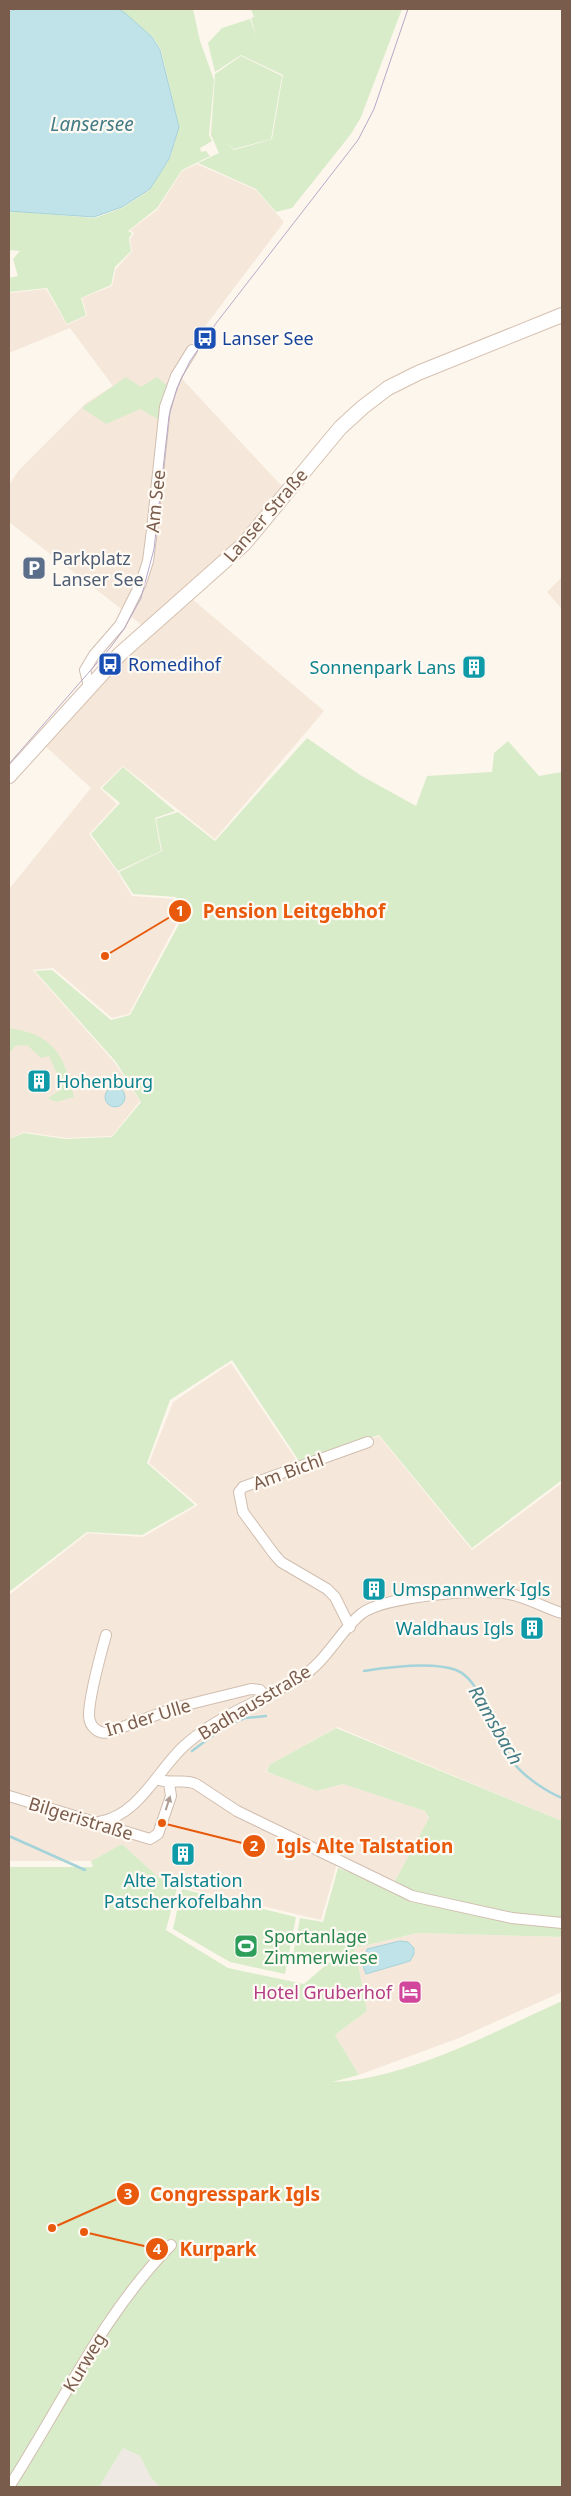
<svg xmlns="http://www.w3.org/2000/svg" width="571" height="2496" viewBox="0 0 571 2496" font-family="'Noto Sans',sans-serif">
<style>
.residential{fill:#f5e8da}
.industrial{fill:#efe9e4}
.green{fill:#d8ecc9}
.water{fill:#bfe3e8;stroke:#a5d3da}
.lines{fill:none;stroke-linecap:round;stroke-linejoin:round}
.stream{stroke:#a5d3da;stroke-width:2.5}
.street-casing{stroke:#d1beb0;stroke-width:12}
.secondary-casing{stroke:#d6c0b0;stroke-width:16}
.street{stroke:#fff;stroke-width:10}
.secondary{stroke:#fff;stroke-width:14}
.tram{stroke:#b9a8c9;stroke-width:1}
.oneway{fill:#af9d94}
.labels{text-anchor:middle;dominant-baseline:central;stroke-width:4.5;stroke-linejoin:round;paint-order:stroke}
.transit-label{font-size:18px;fill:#164399;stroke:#fffaf3;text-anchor:start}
.street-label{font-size:18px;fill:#7a5c4d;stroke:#fffaf3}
.service-label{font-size:18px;fill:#4e5e75;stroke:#fffaf3;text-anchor:start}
.culture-label{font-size:18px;fill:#0d838f;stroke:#fffaf3;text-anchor:end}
.leisure-label{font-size:18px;fill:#27864d;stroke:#fffaf3;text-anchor:start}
.hotel-label{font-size:18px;fill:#b23c85;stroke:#fffaf3;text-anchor:end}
.water-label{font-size:19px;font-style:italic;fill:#437c86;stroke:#fffaf3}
.leader{fill:none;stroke:#e8590c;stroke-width:2}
.callout-dot{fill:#e8590c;stroke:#fffaf3;stroke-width:2}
.mark-label{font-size:15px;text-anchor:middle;font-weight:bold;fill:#fff}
.callout-label{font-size:19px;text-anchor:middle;font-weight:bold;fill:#e8590c;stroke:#fffaf3;stroke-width:4.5;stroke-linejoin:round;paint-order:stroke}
</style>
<rect width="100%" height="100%" fill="#fdf6ec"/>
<path class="residential" d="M 197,164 L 256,190 L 284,222 L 173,369 L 290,495 L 191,598 L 324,711 L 215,839 L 123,766 L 100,788 L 117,804 L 89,834 L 117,871 L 132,896 L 176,899 L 182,913 L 129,1014 L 112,1018 L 53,968 L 33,970 L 115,1063 L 140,1101 L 112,1136 L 66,1138 L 24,1132 L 9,1139 L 9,889 L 91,788 L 43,744 L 147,629 L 9,522 L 9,485 L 19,470 L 86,403 L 113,386 L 70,328 L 9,353 L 9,293 L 46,289 L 67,325 L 87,315 L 82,298 L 112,286 L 116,269 L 132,251 L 130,239 L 134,233 L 130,230 L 157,210 L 182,171 Z
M 562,577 L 562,609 L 547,592 Z
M 231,1363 L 299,1464 L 379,1436 L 472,1550 L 562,1483 L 562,1821 L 337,1727 L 269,1765 L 266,1772 L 318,1791 L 344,1784 L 425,1811 L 429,1819 L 395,1881 L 339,1857 L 321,1920 L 177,1886 L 157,1876 L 122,1844 L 91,1861 L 9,1861 L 9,1595 L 88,1533 L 143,1537 L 198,1505 L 149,1463 L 173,1402 Z
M 417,1933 L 562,1937 L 562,1992 L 459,2038 L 359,2075 L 335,2035 L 367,2011 L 355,1948 Z"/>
<path class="industrial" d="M 123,2448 L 140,2456 L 151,2478 L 161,2487 L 99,2487 Z"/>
<path class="green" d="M 119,9 L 193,9 L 200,41 L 214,80 L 209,135 L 212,141 L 200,148 L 201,152 L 206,151 L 210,156 L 182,170 L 157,208 L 128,231 L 132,233 L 129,238 L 131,251 L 115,267 L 111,285 L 81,298 L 86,315 L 67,324 L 47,288 L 9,292 L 9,278 L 18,276 L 13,259 L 20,251 L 9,250 L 9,211 L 95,218 L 122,208 L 150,190 L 170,158 L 179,127 L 161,50 L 153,37 Z
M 251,9 L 402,9 L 361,117 L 351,134 L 292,208 L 276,212 L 256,189 L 198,163 L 219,153 L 211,135 L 215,74 L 241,56 L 282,76 L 271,139 L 234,149 L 227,143 L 234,150 L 272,139 L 283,75 L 241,55 L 215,72 L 208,43 L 222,28 L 250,19 L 256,36 L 251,18 L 254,17 Z
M 126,377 L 141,387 L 157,377 L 169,387 L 161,421 L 140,409 L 106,424 L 82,408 Z
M 307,738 L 360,775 L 416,806 L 427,776 L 492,772 L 494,753 L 508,741 L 539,776 L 562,772 L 562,1480 L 472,1548 L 379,1435 L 299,1461 L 232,1360 L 170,1400 L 147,1463 L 195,1505 L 142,1535 L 87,1532 L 9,1592 L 9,1139 L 24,1133 L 65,1139 L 112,1137 L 141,1102 L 116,1062 L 35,971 L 52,970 L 111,1020 L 130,1015 L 185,913 L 176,897 L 133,894 L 119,872 L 162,851 L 156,819 L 178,812 L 215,841 Z
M 123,767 L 175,811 L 155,818 L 161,851 L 118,871 L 91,834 L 120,803 L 102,788 Z
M 9,1028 C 55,1035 64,1055 74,1097 L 56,1102 L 48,1098 L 59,1091 L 57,1074 L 49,1056 L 41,1058 L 27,1045 L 15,1046 L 9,1054 Z
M 336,1728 L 562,1821 L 562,1920 C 509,1913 442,1909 395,1881 L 429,1818 L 425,1811 L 343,1784 L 317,1791 L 267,1772 L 269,1765 Z
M 122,1844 L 157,1876 L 177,1888 L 166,1930 L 228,1968 L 304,1984 L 333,1959 L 292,1960 L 300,1918 L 323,1922 L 338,1868 L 371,1880 L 413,1902 L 503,1920 L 562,1927 L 562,1937 L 417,1933 L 355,1948 L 367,2011 L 335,2035 L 359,2075 L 332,2082 C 405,2080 496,2031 562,2001 L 562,2487 L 161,2487 L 151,2478 L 140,2456 L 123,2448 L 99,2487 L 9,2487 L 9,1867 L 93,1867 L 91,1861 Z
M 182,1889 L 296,1917 L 285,1974 L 230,1962 L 173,1929 Z"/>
<path class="water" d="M 16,9 L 118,9 L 125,13 L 152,37 L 160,50 L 179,127 L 169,159 L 150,189 L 122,207 L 94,217 L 9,211 L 9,12 Z
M105 1097a10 10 0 1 1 20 0a10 10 0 1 1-20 0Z
M 400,1941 L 408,1942 L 414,1948 L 414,1954 L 410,1961 L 366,1974 L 363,1966 L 367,1949 Z"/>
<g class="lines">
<path class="stream" d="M 364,1671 C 389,1667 431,1661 456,1670 C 482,1679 497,1739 513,1762 C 523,1776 547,1792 562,1798
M 230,1724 L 245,1718 L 266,1716
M 192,1751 L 223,1728
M 9,1836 L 85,1870"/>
<g class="street-casing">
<path id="street" d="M 89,686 L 85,670 L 94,655 L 120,625 L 141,583 L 148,561 L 152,530 L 165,407 L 176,376 L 192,350
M 350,1627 L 335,1597 L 327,1589 L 281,1562 L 274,1554 L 243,1512 L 239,1492 L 243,1487 L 368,1442
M 106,1635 C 101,1653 89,1698 89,1715 C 89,1727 99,1735 109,1732 L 178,1707 L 251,1689 L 260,1690 L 265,1696
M 156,1779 C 173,1785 184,1778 196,1784 L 237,1811 L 412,1896 L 512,1918 L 562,1923
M 9,1796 L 150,1839 L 158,1834 L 171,1796 L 169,1783
M 99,1822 C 139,1815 157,1771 184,1746 C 219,1714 263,1701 301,1677 C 327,1661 339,1632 361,1614 C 384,1596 480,1588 509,1594 C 528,1597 544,1608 562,1613
M 9,2487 C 62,2405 102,2315 171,2245"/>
</g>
<g class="secondary-casing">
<path id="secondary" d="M 9,776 L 120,654 L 244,544 L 340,428 L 363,407 L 388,388 L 418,373 L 562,315"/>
</g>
<use href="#street" class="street"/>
<use href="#secondary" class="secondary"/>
<path class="tram" d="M 9,764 L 110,648 L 124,629 L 141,598 L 154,549 L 169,416 L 177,388 L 190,361 L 217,322 L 358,140 L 374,109 L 408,9"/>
</g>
<defs><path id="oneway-solid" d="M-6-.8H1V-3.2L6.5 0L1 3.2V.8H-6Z" transform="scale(1.25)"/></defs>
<use class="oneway" href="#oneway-solid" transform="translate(168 1803) rotate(-72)"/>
<defs>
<g id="bus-square" transform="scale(1.25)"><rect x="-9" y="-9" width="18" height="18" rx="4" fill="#1a4fb4" stroke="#fffaf3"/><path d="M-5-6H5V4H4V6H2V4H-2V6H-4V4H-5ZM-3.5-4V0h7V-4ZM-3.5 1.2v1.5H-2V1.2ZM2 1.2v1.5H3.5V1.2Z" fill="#fff"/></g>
<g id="parking-square" transform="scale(1.25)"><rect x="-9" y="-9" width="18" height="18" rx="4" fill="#5c6f8a" stroke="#fffaf3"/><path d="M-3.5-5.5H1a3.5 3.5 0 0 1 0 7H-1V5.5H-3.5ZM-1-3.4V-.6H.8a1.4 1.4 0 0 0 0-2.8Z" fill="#fff"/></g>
<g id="building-square" transform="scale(1.25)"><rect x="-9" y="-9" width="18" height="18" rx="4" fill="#0f9aa8" stroke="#fffaf3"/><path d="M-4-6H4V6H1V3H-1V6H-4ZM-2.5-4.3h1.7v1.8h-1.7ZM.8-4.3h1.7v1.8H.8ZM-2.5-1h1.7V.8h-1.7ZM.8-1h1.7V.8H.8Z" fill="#fff"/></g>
<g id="stadium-square" transform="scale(1.25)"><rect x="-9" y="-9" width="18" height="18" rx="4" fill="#2e9e5b" stroke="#fffaf3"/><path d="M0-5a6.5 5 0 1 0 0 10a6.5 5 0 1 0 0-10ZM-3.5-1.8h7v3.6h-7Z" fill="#fff"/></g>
<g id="hotel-square" transform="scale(1.25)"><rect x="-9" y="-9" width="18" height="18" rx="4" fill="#d1479c" stroke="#fffaf3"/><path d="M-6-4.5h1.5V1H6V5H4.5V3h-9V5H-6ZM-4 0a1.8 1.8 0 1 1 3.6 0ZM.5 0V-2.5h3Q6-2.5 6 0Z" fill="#fff"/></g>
</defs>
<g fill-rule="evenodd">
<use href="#bus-square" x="205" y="338"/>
<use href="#parking-square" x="34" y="568"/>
<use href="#bus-square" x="110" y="664"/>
<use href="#building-square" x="474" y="667"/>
<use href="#building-square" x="39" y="1081"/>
<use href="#building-square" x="374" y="1589"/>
<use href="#building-square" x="532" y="1628"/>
<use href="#building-square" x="183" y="1854"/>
<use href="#stadium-square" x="246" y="1946"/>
<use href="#hotel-square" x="410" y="1992"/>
</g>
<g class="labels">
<g class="transit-label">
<text x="222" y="338">Lanser See</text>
<text x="128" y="664">Romedihof</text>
</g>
<g class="street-label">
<text transform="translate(155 501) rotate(-84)">Am See</text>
<text transform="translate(265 515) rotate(-49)">Lanser Straße</text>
<text transform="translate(288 1471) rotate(-20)">Am Bichl</text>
<text transform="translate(254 1702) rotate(-31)">Badhausstraße</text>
<text transform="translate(148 1717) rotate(-17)">In der Ulle</text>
<text transform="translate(81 1818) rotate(17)">Bilgeristraße</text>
<text transform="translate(84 2362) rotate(-59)">Kurweg</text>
</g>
<g class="service-label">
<text x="52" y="558">Parkplatz<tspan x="52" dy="21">Lanser See</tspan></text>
</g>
<g class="culture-label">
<text x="456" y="667">Sonnenpark Lans</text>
<text x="56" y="1081" text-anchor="start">Hohenburg</text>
<text x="392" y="1589" text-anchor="start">Umspannwerk Igls</text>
<text x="514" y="1628">Waldhaus Igls</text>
<text x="183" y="1880" text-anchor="middle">Alte Talstation<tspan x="183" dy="21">Patscherkofelbahn</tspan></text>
</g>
<g class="leisure-label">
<text x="264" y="1936">Sportanlage<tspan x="264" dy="21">Zimmerwiese</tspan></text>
</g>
<g class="hotel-label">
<text x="392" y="1992">Hotel Gruberhof</text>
</g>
<g class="water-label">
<text x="92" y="124">Lansersee</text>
<text transform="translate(496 1725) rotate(60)">Ramsbach</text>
</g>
</g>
<path class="leader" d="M105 956L180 911M162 1823L254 1846M52 2228L128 2194M84 2232L157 2249"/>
<g class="callout-dot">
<circle cx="105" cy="956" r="5"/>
<circle cx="162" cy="1823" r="5"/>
<circle cx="52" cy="2228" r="5"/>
<circle cx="84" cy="2232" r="5"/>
<circle cx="180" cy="911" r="12"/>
<circle cx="254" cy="1846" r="12"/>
<circle cx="128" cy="2194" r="12"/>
<circle cx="157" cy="2249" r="12"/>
</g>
<g class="mark-label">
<text x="180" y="916">1</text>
<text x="254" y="1851">2</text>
<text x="128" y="2199">3</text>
<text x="157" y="2254">4</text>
</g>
<g class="callout-label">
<text x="294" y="918">Pension Leitgebhof</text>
<text x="365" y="1853">Igls Alte Talstation</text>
<text x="235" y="2201">Congresspark Igls</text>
<text x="218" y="2256">Kurpark</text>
</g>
<rect width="571" height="2496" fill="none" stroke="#7a5c4d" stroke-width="20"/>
</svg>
